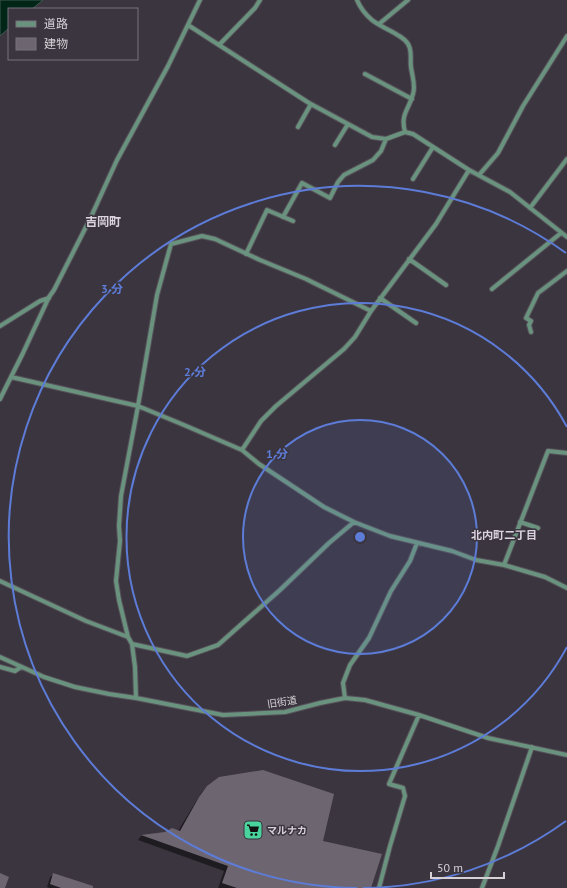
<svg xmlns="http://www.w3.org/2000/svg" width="567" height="888" viewBox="0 0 567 888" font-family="'PT Sans','Noto Sans JP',sans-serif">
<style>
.water{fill:#012517;stroke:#415951}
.shadow{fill:#0007}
.building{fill:#6d6671}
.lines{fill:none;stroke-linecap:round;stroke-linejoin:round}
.street-casing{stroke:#57515a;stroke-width:6}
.street{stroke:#69937e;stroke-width:4}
.ring{fill:none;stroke:#5d7cd8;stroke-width:2}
.labels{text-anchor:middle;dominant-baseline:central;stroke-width:3;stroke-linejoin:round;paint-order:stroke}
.street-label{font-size:10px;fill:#d5d1d7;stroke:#3b353f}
.poi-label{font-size:10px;font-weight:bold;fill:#d5d1d7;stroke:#3b353f;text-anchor:start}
.neighbourhood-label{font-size:11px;font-weight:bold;fill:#dbd4e0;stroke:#3b353f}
.quarter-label{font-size:12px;font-weight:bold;fill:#dbd4e0;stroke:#3b353f}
.centre{fill:#5d7cd8;stroke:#3b353f;stroke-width:2}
.ring-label{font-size:12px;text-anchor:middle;font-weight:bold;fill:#5d7cd8;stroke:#3b353f;stroke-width:3;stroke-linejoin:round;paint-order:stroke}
</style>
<rect width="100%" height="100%" fill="#3b353f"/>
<path class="water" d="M 0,0 L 43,0 L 32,9 L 9,9 L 9,28 L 0,36 Z"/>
<path class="shadow" d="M 207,787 L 322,841 L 370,888 L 218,888 L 224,871 L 138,840 L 141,836 L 178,831 L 195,803 L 202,792 Z
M 53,875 L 84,888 L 50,888 L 47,887 L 50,877 Z"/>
<path class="building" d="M 263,770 L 334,794 L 323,841 L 382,854 L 371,888 L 237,888 L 222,883 L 228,866 L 141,835 L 165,832 L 172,828 L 180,831 L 199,797 L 207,786 L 219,777 Z
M 0,873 L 9,877 L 5,888 L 0,888 Z
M 53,873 L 93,886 L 93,888 L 61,888 L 50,884 Z"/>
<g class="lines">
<g class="street-casing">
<path id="street" d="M 357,0 C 360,7 366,15 372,20 C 381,28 405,35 409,46 C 412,52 410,60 411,67 C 412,76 416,85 413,94 C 409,110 400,114 405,132
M 379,24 L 408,0
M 188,25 L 309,103 L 372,137 L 386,139 L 405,132 L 413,134 L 469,170 L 510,192 L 567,237
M 219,45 L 255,8 L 260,0
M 365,74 L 412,99
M 298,127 L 311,104
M 335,145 L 348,124
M 479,175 L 498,153 L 523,106 L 567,36
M 413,179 L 433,147
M 530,208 L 567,159
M 283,217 L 302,183 L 330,198 L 338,182 L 344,175 L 373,160 L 381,151 L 386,139
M 246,254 L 267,210 L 293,221
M 409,259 L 446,285
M 492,289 L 561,233
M 380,298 L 416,323
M 0,326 L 40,301 L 49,298
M 531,332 L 529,325 L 531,321 L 526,318 L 538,293 L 567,271
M 11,377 L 138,406 L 184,425 L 242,450 L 259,464 L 324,507 L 354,522 L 390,536 L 452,551 L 476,560 L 504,565 L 545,577 L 567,588
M 0,399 L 23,353 L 49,297 L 54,290 L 90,219 L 117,160 L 168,66 L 200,0
M 242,450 L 261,421 L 276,406 L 344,349 L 355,337 L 371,311 L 436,224 L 469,170
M 520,522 L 538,528
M 504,565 L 548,451 L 567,453
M 0,581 L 86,621 L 128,637
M 132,644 L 187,656 L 218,645 L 280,590 L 329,543 L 354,522
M 0,657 L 44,677 L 75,687 L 109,694 L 136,698 L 223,715 L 285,712 L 320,703 L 345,698 L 365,700 L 419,715 L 488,738 L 567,755
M 0,667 L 15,671 L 21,667
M 136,698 L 135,667 L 132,644 L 128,637 L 119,600 L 116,581 L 120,541 L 119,526 L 121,496 L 138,406 L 157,295 L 171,244 L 202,236 L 215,239 L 260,260 L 306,279 L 371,311
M 345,698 L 343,683 L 350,665 L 369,638 L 391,591 L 410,561 L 417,543
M 379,888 L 390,846 L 405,796 L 403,788 L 389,784 L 419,715
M 482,888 L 498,846 L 532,747"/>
</g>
<use href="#street" class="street"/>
</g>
<circle cx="360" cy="537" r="117" fill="#5d7cd8" fill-opacity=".12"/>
<g class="ring">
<circle cx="360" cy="537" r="117"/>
<path d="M567 647A234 234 0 1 1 567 427"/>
<path d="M566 821A351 351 0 0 1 363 888M357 888A351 351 0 1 1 566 253"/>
</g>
<defs>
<g id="supermarket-square" transform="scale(1)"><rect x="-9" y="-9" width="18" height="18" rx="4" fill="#49d49d" stroke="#3b353f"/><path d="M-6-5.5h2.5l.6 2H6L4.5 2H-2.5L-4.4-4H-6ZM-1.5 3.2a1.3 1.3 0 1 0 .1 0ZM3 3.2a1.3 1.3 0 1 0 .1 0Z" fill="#111"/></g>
</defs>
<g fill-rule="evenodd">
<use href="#supermarket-square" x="253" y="830"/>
</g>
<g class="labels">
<g class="street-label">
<text transform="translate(282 702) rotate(-9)">旧街道</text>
</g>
<g class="poi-label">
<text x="267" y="830">マルナカ</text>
</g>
<g class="neighbourhood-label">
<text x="504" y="535">北内町二丁目</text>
</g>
<g class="quarter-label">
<text x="103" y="221">吉岡町</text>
</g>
</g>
<circle cx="360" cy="537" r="6" class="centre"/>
<g class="ring-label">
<text x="112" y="293">3 分</text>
<text x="195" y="376">2 分</text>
<text x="277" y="458">1 分</text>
</g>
<rect x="8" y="8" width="130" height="52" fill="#3b353f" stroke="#79737c"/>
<rect x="16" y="21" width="20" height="6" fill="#69937e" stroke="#79737c"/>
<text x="44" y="28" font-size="12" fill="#d5d1d7">道路</text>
<rect x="16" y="38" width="20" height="12" fill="#6d6671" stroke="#79737c"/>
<text x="44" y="48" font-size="12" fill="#d5d1d7">建物</text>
<path d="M431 872v6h73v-6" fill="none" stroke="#d5d1d7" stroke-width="2"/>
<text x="437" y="872" font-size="12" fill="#d5d1d7" stroke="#3b353f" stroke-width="3" paint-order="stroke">50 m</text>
</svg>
